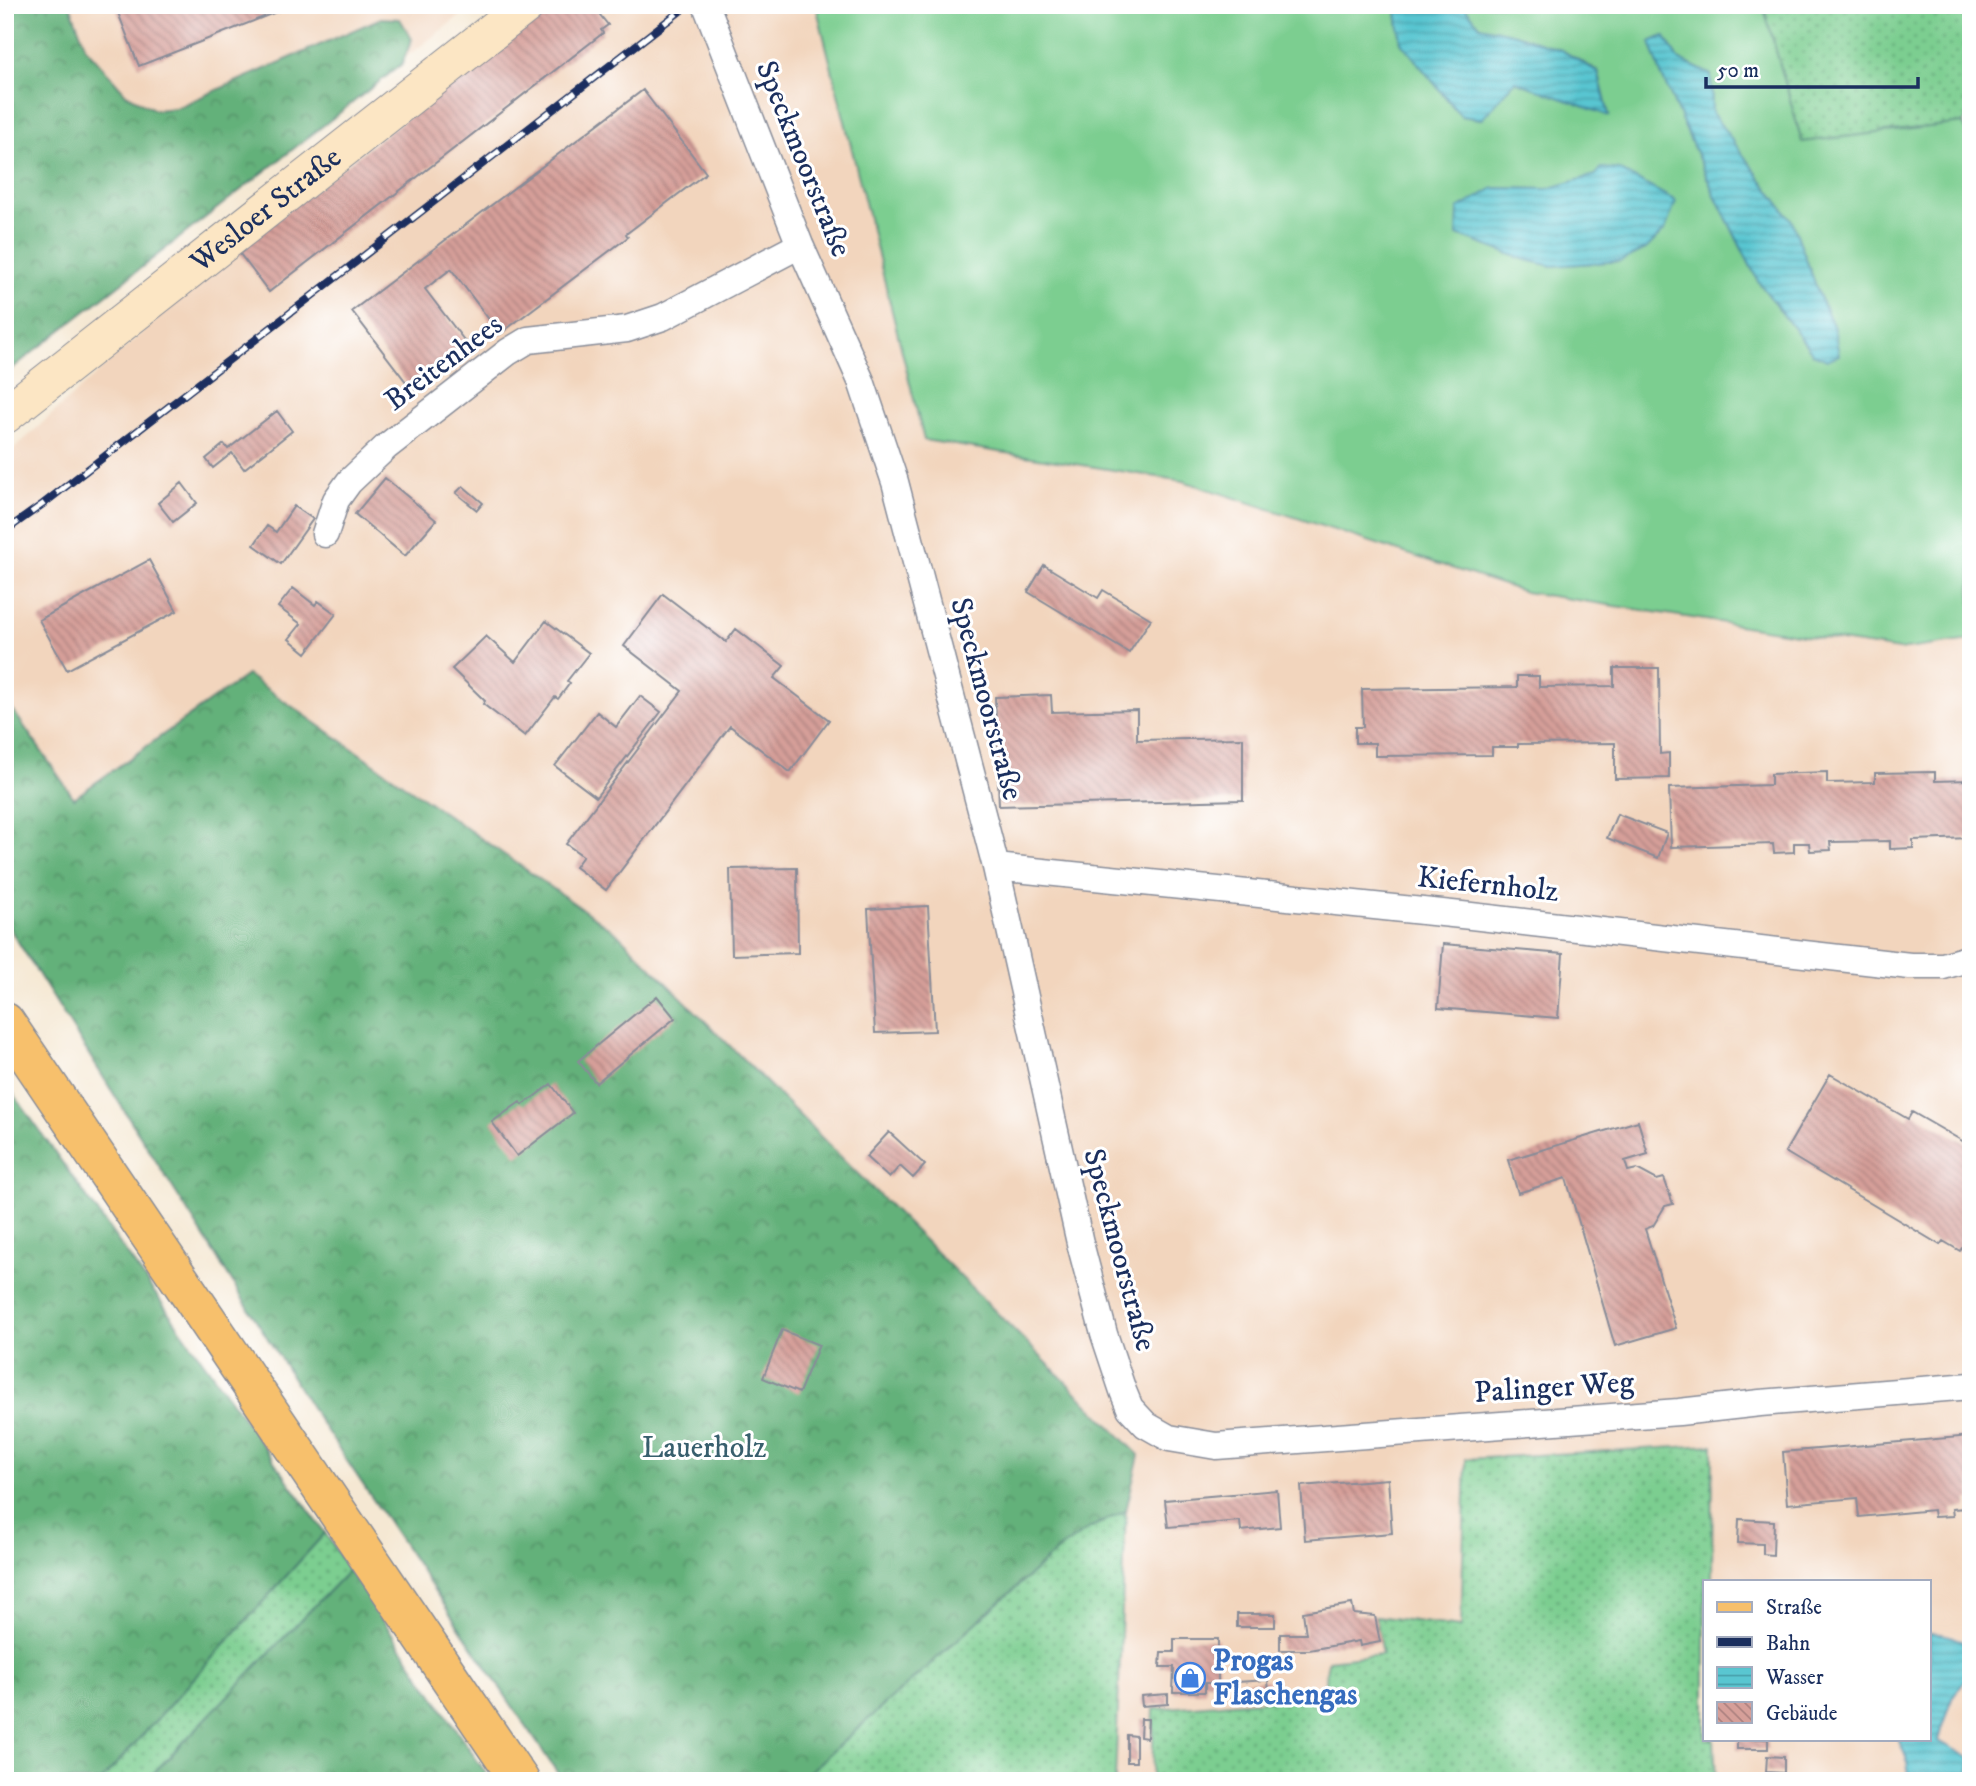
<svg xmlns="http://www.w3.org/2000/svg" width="1976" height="1786" viewBox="0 0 1976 1786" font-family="'IM FELL DW Pica',serif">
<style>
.built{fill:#f2d5bd}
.grass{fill:url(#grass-dots);stroke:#4b7e77;stroke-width:2}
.forest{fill:url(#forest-crowns);stroke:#40706c;stroke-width:2}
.garden{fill:#7bce90;stroke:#4b7e77;stroke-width:2;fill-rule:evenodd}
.water{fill:url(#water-rules);stroke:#3a7a98;stroke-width:2}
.building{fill:url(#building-back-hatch)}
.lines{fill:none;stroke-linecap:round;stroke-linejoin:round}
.street-casing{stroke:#888c98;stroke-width:29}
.secondary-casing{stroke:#888c98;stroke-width:39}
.primary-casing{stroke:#888c98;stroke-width:41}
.street{stroke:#fff;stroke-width:26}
.secondary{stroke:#fce6c4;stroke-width:37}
.primary{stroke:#f7c06c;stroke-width:38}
.rail-casing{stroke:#1b2f5e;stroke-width:8}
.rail{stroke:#fff;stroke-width:5;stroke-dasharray:16;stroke-linecap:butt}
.labels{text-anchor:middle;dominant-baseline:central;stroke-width:6;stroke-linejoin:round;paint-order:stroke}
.street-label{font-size:30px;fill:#1b2f5e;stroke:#fff}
.park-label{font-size:30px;fill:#385f6d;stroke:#fff}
.shop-label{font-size:30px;font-weight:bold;fill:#366cbe;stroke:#fff;text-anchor:start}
</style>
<defs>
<pattern id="grass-dots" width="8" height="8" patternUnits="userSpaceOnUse" patternTransform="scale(1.75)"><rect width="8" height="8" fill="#7bce90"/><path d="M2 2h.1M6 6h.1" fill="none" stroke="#64a879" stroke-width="1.8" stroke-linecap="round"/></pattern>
<pattern id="forest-crowns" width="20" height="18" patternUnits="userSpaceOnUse" patternTransform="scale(1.75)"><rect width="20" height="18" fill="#64b17a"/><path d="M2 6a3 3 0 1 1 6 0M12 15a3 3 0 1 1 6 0" fill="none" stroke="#529067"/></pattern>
<pattern id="water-rules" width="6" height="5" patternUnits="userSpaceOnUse" patternTransform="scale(1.75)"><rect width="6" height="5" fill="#59c6d1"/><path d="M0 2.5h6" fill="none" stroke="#49a1ad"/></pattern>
<pattern id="building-back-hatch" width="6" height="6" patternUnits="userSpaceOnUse" patternTransform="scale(1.75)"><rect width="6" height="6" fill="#d69f99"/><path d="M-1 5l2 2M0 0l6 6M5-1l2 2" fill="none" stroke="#ad8280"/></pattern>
</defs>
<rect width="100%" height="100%" fill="#fff"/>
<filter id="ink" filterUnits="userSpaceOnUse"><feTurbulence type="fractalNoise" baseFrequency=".0143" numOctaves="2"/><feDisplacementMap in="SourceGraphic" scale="14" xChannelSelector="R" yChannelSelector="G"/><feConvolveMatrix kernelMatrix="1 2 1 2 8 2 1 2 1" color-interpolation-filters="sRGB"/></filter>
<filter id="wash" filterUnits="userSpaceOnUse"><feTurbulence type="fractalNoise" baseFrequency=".00686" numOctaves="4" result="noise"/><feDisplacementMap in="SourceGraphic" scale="28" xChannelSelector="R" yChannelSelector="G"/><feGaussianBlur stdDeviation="1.57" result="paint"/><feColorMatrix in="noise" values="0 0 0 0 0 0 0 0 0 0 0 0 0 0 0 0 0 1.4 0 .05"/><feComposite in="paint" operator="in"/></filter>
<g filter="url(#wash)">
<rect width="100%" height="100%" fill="#f5e8d3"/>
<path class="built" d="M 5,5 L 474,5 L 5,366 Z
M 553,5 L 816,5 L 924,440 L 1183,481 L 1525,592 L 1899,650 L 1971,640 L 1971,1651 L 1963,1639 L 1947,1634 L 1929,1633 L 1929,1581 L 1712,1581 L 1712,1445 L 1467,1459 L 1462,1628 L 1376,1616 L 1382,1654 L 1323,1696 L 1154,1709 L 1152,1781 L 1115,1781 L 1126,1511 L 1138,1455 L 618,934 L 248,675 L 74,798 L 5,699 L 5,457 L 232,251 Z
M 1971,1663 L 1971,1759 L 1939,1742 L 1952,1700 L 1967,1676 Z
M 1714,1739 L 1898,1739 L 1906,1757 L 1910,1781 L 1716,1781 Z"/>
<path class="grass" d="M 1763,5 L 1971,5 L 1971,113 L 1963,123 L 1802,142 Z
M 1713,1445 L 1712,1581 L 1705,1581 L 1705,1739 L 1714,1739 L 1716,1781 L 1152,1781 L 1154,1709 L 1323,1696 L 1328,1660 L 1382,1654 L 1375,1616 L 1461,1627 L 1466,1459 Z
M 1126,1511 L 1115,1781 L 799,1781 L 1058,1550 L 1091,1527 Z
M 325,1533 L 349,1570 L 146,1781 L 101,1781 Z"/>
<path class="forest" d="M 5,5 L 70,5 L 86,48 L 126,94 L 155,110 L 176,108 L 381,18 L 400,19 L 412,39 L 402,64 L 5,374 Z
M 247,675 L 618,934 L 1139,1455 L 1126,1511 L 1091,1527 L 1058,1550 L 799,1781 L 563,1781 L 314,1412 L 5,921 L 5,699 L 74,798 Z
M 5,1082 L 325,1533 L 101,1781 L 5,1781 Z
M 349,1570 L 491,1781 L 146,1781 Z"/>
<path class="garden" d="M 816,5 L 1396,5 L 1401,42 L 1461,116 L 1481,119 L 1515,81 L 1609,115 L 1598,71 L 1561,50 L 1515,34 L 1479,26 L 1463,5 L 1763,5 L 1802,142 L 1963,123 L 1971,140 L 1971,640 L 1899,650 L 1525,592 L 1183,481 L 924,440 ZM 1664,36 L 1678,59 L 1711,75 L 1712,113 L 1792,221 L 1820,297 L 1834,328 L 1813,354 L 1758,281 L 1715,195 L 1661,74 L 1650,42 ZM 1596,175 L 1621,261 L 1552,266 L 1523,259 L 1458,235 L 1494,188 L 1547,189 Z"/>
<path class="water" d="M 1396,5 L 1463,5 L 1480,26 L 1515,34 L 1561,50 L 1598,72 L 1609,116 L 1515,81 L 1482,119 L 1461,116 L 1401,42 Z
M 1664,36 L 1678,59 L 1711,75 L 1712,113 L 1792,221 L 1820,297 L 1834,328 L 1839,355 L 1827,360 L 1813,354 L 1758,281 L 1715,195 L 1661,74 L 1650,42 Z
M 1601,168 L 1619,170 L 1676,201 L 1665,230 L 1646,249 L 1621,261 L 1552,266 L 1523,259 L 1457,235 L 1458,209 L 1494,188 L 1547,189 L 1596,175 Z
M 1929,1633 C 1956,1634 1976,1641 1968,1675 C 1964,1683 1957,1690 1952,1698 C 1946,1711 1943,1727 1939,1741 L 1971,1759 L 1969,1781 L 1910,1781 L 1906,1757 L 1898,1739 L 1929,1739 Z"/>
<g id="blocks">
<path class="building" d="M 115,5 L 294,5 L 139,66 Z
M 553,5 L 592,5 L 608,25 L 601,30 L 603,33 L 269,292 L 237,250 Z
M 643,90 L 706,173 L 626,234 L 628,237 L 500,334 L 451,269 L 425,289 L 470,348 L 413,391 L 352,311 Z
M 277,411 L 292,431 L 244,469 L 232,453 L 213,468 L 206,459 L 224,444 L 228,449 Z
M 385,478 L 436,520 L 405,556 L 355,514 Z
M 182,483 L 197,503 L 173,522 L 158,503 Z
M 463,486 L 483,503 L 477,510 L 456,493 Z
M 294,506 L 313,519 L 281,564 L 254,545 L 267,526 L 276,532 Z
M 149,560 L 177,611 L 67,670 L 39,620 Z
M 1044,565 L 1098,598 L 1103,590 L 1151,619 L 1129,653 L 1028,592 Z
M 293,588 L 315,605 L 318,601 L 336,614 L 306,653 L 289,639 L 301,624 L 278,607 Z
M 663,594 L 726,642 L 736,629 L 784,666 L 774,678 L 829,720 L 790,772 L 730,726 L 606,890 L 575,867 L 583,856 L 566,844 L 682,691 L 624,646 Z
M 546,621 L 589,653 L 567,681 L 570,683 L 558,699 L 555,697 L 525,736 L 483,704 L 485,701 L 452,669 L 486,636 L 515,662 Z
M 1614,668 L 1659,668 L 1660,754 L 1669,753 L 1669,778 L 1615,779 L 1615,743 L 1518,744 L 1518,747 L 1492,747 L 1492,755 L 1375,756 L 1375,743 L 1355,743 L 1355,727 L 1363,727 L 1362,689 L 1517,687 L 1517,676 L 1539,676 L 1539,687 L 1614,686 Z
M 1051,695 L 1052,712 L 1137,710 L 1137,740 L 1243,738 L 1243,800 L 999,806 L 995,697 Z
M 640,696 L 661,712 L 596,797 L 555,766 L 597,712 L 616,727 Z
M 1827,772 L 1827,783 L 1875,782 L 1875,773 L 1935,772 L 1935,781 L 1971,780 L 1971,838 L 1913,840 L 1913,848 L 1890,849 L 1890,841 L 1830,842 L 1831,850 L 1810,851 L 1809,843 L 1794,843 L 1794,852 L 1774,853 L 1773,844 L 1671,847 L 1669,788 L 1771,785 L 1771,774 Z
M 1617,814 L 1667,833 L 1658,858 L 1607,838 Z
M 797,868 L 798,953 L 732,955 L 730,869 Z
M 928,906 L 935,1031 L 875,1033 L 868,909 Z
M 1443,944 L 1563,954 L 1558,1018 L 1438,1008 Z
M 657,996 L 675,1018 L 596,1083 L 578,1061 Z
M 1830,1074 L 1908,1119 L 1912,1112 L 1971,1146 L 1971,1233 L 1960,1251 L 1943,1241 L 1940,1245 L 1785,1152 Z
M 551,1084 L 573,1113 L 517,1156 L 492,1122 L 520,1102 L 523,1105 Z
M 1638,1121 L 1648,1154 L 1625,1161 L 1628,1171 L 1637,1169 L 1657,1180 L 1664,1178 L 1673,1204 L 1665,1206 L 1653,1226 L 1645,1229 L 1676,1328 L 1615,1346 L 1566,1178 L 1518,1193 L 1508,1160 Z
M 889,1132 L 925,1165 L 913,1178 L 900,1166 L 889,1178 L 866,1157 Z
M 782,1330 L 819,1345 L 799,1393 L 763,1378 Z
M 1971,1436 L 1971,1500 L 1967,1501 L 1967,1508 L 1952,1509 L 1953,1516 L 1934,1517 L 1933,1510 L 1859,1517 L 1857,1498 L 1787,1504 L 1783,1452 Z
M 1388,1479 L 1392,1533 L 1305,1540 L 1301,1486 Z
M 1277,1490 L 1280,1527 L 1241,1531 L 1240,1521 L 1168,1527 L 1165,1500 Z
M 1739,1519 L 1774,1521 L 1773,1555 L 1763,1554 L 1763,1544 L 1738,1543 Z
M 1352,1604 L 1354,1614 L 1375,1616 L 1380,1642 L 1360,1646 L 1359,1641 L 1309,1650 L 1280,1650 L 1280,1634 L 1306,1634 L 1303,1612 Z
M 1237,1614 L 1275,1614 L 1275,1627 L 1237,1627 Z
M 1174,1639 L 1218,1639 L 1218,1683 L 1205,1683 L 1205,1692 L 1173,1692 L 1174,1667 L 1160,1667 L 1161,1652 L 1174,1652 Z
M 1268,1680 L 1269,1691 L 1238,1693 L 1237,1682 Z
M 1168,1694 L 1168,1704 L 1142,1706 L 1141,1696 Z
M 1141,1719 L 1148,1719 L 1147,1738 L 1140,1737 Z
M 1127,1735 L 1136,1736 L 1136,1762 L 1127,1762 Z
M 1737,1739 L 1768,1739 L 1768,1749 L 1737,1749 Z
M 1767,1756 L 1784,1757 L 1784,1773 L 1766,1772 Z"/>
</g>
</g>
<g filter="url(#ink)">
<use href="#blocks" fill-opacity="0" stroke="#888c98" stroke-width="2"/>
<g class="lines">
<g class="street-casing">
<path id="street" d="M 706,5 L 800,245 L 861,381 L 895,482 L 996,867 L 1080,1243 L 1104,1334 L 1123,1391 L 1130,1408 L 1146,1425 L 1169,1438 L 1216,1446 L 1679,1412 L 1760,1403 L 1971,1386
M 325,534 L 336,500 L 349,482 L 386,447 L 508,352 L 528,340 L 627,329 L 663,317 L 800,245
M 996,867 L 1471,916 L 1910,966 L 1943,966 L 1971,958"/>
</g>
<g class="secondary-casing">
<g id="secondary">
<path id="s1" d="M 5,415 L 526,5"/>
</g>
</g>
<g class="primary-casing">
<path id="primary" d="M 5,1022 L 520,1781"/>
</g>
<use href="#street" class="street"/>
<use href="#secondary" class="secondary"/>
<use href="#primary" class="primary"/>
<g class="rail-casing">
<path id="rail" d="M 5,531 L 43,504 L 688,5"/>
</g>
<use href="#rail" class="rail"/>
</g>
</g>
<defs>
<g id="shop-ring" transform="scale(1.575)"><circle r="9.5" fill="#fff" stroke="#3f7fe0" stroke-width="1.5"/><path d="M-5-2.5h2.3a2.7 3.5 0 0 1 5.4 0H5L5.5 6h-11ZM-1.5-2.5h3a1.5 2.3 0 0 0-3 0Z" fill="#3f7fe0"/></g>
</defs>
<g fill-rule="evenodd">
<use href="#shop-ring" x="1190" y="1678"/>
</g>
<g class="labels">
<g class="street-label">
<text transform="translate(803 159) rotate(68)">Speckmoorstraße</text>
<text stroke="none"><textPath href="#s1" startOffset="332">Wesloer Straße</textPath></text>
<text transform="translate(444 363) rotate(-37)">Breitenhees</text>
<text transform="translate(986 699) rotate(75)">Speckmoorstraße</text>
<text transform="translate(1488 885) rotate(6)">Kiefernholz</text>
<text transform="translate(1119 1250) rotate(75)">Speckmoorstraße</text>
<text transform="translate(1554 1388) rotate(-4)">Palinger Weg</text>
</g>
<g class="park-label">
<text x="704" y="1448">Lauerholz</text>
</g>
<g class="shop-label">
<text x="1213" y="1661">Progas<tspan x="1213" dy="34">Flaschengas</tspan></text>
</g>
</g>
<rect width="1976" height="1786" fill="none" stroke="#fff" stroke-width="28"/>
<rect x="1703" y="1580" width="228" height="161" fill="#ffffff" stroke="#a4acbf" stroke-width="2"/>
<rect x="1717" y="1602" width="35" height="10" fill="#f7c06c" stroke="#a4acbf" stroke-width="2"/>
<text x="1766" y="1614" font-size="21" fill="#1b2f5e">Straße</text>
<rect x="1717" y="1637" width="35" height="10" fill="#1b2f5e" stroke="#a4acbf" stroke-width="2"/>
<text x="1766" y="1650" font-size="21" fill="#1b2f5e">Bahn</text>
<rect x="1717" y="1667" width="35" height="21" fill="url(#water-rules)" stroke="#a4acbf" stroke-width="2"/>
<text x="1766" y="1684" font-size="21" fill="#1b2f5e">Wasser</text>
<rect x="1717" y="1702" width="35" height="21" fill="url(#building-back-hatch)" stroke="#a4acbf" stroke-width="2"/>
<text x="1766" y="1720" font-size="21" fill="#1b2f5e">Gebäude</text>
<path d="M1706 77v10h212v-10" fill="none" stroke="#1b2f5e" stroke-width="3.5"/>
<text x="1717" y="77" font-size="21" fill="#1b2f5e" stroke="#ffffff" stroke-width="5" paint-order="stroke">50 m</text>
</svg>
